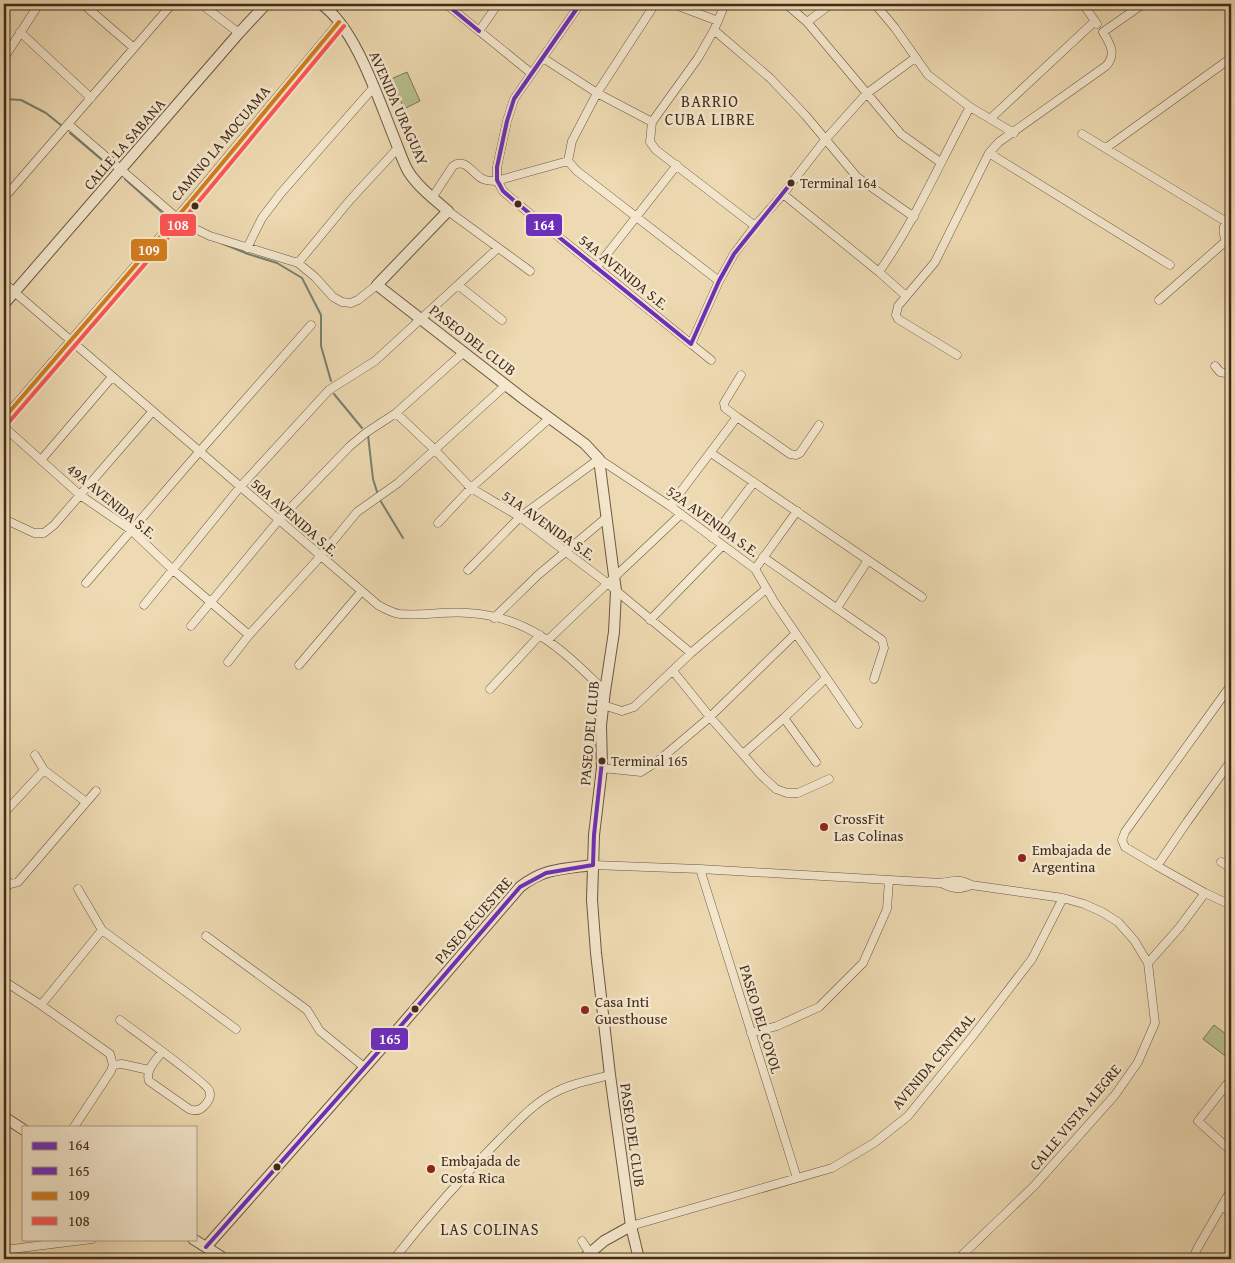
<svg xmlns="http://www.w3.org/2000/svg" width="1235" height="1263" viewBox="0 0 1235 1263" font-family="'Gentium Book Plus',serif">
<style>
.green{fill:#b7c08d;stroke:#7c7654}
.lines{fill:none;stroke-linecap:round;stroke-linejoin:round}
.stream{stroke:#768171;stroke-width:2}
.minor-casing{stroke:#6c5742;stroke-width:9}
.tertiary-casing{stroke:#6c5742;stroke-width:12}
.minor{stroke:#f4e7cd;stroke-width:8}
.tertiary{stroke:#f4e7cd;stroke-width:10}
.bus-1-casing{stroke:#f4e7cd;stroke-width:8}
.bus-2-casing{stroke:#f4e7cd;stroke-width:8}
.bus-3-casing{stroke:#f4e7cd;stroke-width:8}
.bus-4-casing{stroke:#f4e7cd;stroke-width:8}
.bus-1{stroke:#6d2fba;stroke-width:4}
.bus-2{stroke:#6d2fba;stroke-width:4}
.bus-3{stroke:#d37d1e;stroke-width:4}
.bus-4{stroke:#f55;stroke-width:4}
.bus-dot{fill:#412b1c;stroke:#f4e7cd;stroke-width:2}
.poi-dot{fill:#8f2418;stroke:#f4e7cd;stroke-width:2}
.labels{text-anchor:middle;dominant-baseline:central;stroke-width:5;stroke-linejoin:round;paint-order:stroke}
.bus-label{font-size:14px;fill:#412b1c;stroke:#f4e7cd;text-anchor:start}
.street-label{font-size:15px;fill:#412b1c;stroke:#f4e7cd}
.poi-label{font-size:15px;fill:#412b1c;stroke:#f4e7cd;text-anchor:start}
.neighbourhood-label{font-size:16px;letter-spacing:1px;fill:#412b1c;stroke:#f4e7cd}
.line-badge{stroke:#f4e7cd;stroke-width:2}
.badge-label{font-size:14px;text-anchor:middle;font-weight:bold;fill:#fff}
</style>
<rect width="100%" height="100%" fill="#eedab2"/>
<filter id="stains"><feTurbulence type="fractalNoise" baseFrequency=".004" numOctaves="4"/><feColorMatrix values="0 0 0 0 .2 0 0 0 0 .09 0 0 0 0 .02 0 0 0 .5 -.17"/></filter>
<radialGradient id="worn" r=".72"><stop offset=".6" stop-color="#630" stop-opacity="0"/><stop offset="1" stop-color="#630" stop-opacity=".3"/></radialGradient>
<path class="green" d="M 407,72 L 420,101 L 404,109 L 391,79 Z
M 1214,1025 L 1231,1038 L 1231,1054 L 1228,1058 L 1203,1039 Z"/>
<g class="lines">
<path class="stream" d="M 4,99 L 21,100 L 46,113 L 62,126
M 70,133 L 114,170
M 125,179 L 165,215
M 221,243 L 248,254 L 277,263 L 302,278 L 321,315 L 321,346 L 331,381
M 334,394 L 362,428
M 368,435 L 373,479 L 378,495
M 380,500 L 403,538"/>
<g class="minor-casing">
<path id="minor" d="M 83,4 L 134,48
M 201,4 L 239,33
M 446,4 L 531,73
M 580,4 L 514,99 L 507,121 L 497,167 L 497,180 L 503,191 L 518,204 L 711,360
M 655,4 L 597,93 L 572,141 L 568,161 L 577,171 L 719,281
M 673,4 L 718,21
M 725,4 L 714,30 L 698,58 L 652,122 L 650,142 L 656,150 L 755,226
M 786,4 L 807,22 L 901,134 L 940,162
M 875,4 L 895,28 L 928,75 L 970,107 L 1014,133
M 1083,4 L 1097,24
M 807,22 L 831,4
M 714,30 L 770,78 L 806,116 L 857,177 L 914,217
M 479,31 L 498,4
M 20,32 L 91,98
M 4,58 L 39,4
M 543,58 L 597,93 L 652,122
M 990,119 L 1095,21
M 68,124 L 183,223 L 210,236 L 298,263 L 315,277 L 333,297 L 342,302 L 351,303 L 358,300 L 377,285
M 1082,134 L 1225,221
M 1106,148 L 1231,58
M 989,153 L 1170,265
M 783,194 L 879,272 C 915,221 940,162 970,107
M 4,198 L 172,4
M 432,198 L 453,166 C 466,157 473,175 483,179 C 487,181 492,181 496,181 L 568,161
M 448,211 L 530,271
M 1231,216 C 1222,224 1222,231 1226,241 L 1231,243
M 247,248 L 262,218 L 281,193 L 374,87
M 298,263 L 350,200 L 398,148
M 596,268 L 677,165
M 879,272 L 906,296
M 4,283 L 378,605 C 385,609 392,613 400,614 C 422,616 446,611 469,613 C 531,617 563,651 605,691
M 458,285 L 502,320
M 1159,300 L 1226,241
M 691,344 L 719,281 L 734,254 L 755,226 L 783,194 L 825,140 L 866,94 L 915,58
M 957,355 L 898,319 L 896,315 L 898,306 L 935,262 L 989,153 L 999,142 L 1106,66 C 1117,54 1110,44 1103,32 L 1143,4
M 1215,366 L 1220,372 L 1231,374
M 396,413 L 434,449 L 471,488 L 520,517 L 607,583 L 691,653
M 737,417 L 790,454 L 796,455 L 800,453 L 819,425
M 4,418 L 190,202 L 339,22
M 4,427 L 80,495 L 131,530 L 172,569 L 249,635
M 711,453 L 922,597
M 41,460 L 112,377
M 670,506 L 737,417 L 725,408 L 724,403 L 741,375
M 4,519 L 34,533 L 44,533 L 54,525 L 152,412
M 438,523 L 471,488 L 550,418
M 712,538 L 754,482
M 763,557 L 882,640 L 884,648 L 874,679
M 755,569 L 797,511
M 468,570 L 520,517 L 599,459 L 670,506 L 755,569 L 775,603 L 858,724
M 86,583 L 199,452 L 311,325
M 144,605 L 240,487 L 329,390 L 375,361 L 498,248
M 837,608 L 868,560
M 494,618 L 538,575 L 607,517
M 650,620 L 722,546
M 191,626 L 278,521 L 350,446 L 367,432 L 396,413 L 464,352
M 548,640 C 592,597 637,557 681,514
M 228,662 L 249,635 L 320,557 L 357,512 L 398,483 L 506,385
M 299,665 L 361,592
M 673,671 L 710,717 L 761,775 L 776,789 L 787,793 L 798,793 L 829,779
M 1231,685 L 1125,832 L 1122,840 L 1125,847 L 1157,866 L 1205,893 L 1231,905
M 490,689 L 540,635
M 603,705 L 622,711 L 634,707 L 691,653 L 766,589
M 784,718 L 816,762
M 743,754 L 784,718 L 826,678
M 35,755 L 44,770 L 86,802
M 602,768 L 641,772 L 658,761 L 710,717 L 795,634
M 4,813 L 44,770
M 1221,862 L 1231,868
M 593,865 L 700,869 L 941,883 C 953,881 960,878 971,885 L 1063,898 L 1084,904 L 1102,912 L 1118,922 L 1134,940 L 1148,963 L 1155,1023 L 1138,1062 L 1115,1095 L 1034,1186 L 958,1259
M 1157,866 L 1187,822 L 1231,761
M 700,869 L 797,1178
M 4,879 L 11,884 L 18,882 L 96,791
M 941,883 C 953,889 959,890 971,885
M 78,889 L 102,930 L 236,1029
M 206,936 L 307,1010 L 320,1031 L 364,1067
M 1148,963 L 1179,928 L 1205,893
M 4,981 L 41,1005 L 110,1054 L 113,1065 L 111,1071 L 74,1127
M 41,1005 L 102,930
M 120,1020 C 132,1029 207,1083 209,1090 C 212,1096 208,1103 203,1107 C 199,1111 194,1111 189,1109 L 149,1081 C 145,1070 156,1060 162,1052
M 751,1033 L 777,1026 L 819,1007 L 863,963 L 887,909 L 889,880
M 113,1065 L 122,1064 L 149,1070
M 1231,1079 L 1198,1121 L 1231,1151
M 1222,1206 L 1231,1213
M 631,1226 L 832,1168 L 874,1143 L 908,1116 L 972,1037 L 1032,959 L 1063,898
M 582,1241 L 589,1252
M 4,1250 L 92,1239
M 394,1259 C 427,1217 462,1177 500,1139 C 516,1123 532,1105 552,1094 C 569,1084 591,1080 610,1075
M 1193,1259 L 1197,1249 L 1231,1190"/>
</g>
<g class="tertiary-casing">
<path id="tertiary" d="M 321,4 C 356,28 379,101 395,140 C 399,150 403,162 408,171 C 418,187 434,199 448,211 L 377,285 L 525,400 L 585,444 L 599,459 L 616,591 L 614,632 L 605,691 L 601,725 L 602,768 L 594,835 L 592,900 L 596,953 L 610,1075 L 631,1226 L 639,1259
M 4,304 L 239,33 L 266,4
M 4,1117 L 24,1130
M 193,1239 L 225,1259
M 206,1247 L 380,1050 L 520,887 C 544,868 563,869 593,865
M 583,1259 L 604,1241 L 631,1226"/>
</g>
<use href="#minor" class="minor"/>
<use href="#tertiary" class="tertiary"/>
<g class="bus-1-casing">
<path id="bus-1" d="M 446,4 L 479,31
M 580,4 L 514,99 L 507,121 L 497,167 L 497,180 L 503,191 L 518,204 L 691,344
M 691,344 L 719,281 L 734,254 L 791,183"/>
</g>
<g class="bus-2-casing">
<path id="bus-2" d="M 593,865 L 594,835 L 602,761
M 206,1247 L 380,1050 L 520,887 L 546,873 L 593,865"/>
</g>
<g class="bus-3-casing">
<path id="bus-3" d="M 4,418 L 190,202 L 339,22"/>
</g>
<g class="bus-4-casing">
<path id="bus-4" d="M 9,422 L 195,206 L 344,26"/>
</g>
<use href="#bus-1" class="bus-1"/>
<use href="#bus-2" class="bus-2"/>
<use href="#bus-3" class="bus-3"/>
<use href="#bus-4" class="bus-4"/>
</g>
<g class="bus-dot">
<circle cx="791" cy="183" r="4.5"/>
<circle cx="518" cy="204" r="4.5"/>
<circle cx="195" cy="206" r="4.5"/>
<circle cx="602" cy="761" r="4.5"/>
<circle cx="415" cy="1009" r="4.5"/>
<circle cx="277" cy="1167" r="4.5"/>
</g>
<g class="poi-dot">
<circle cx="824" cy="827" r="5"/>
<circle cx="1022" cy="858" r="5"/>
<circle cx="585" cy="1010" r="5"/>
<circle cx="431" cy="1169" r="5"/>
</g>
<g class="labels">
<g class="bus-label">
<text x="800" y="183">Terminal 164</text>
<text x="611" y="761">Terminal 165</text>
</g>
<g class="street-label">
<text transform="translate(399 108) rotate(66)">AVENIDA URAGUAY</text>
<text transform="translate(220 143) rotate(-50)">CAMINO LA MOCUAMA</text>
<text transform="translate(124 144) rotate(-49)">CALLE LA SABANA</text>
<text transform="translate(624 272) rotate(39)">54A AVENIDA S.E.</text>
<text transform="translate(473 340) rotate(38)">PASEO DEL CLUB</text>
<text transform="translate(112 501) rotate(39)">49A AVENIDA S.E.</text>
<text transform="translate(295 517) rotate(41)">50A AVENIDA S.E.</text>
<text transform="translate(713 521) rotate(36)">52A AVENIDA S.E.</text>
<text transform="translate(549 525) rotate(35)">51A AVENIDA S.E.</text>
<text transform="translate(589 733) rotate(-85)">PASEO DEL CLUB</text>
<text transform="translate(473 920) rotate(-49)">PASEO ECUESTRE</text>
<text transform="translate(761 1019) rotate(73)">PASEO DEL COYOL</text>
<text transform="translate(933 1061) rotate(-50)">AVENIDA CENTRAL</text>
<text transform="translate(1075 1117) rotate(-50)">CALLE VISTA ALEGRE</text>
<text transform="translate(633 1135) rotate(82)">PASEO DEL CLUB</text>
</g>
<g class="poi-label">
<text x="834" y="818">CrossFit<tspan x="834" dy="17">Las Colinas</tspan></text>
<text x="1032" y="849">Embajada de<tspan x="1032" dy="17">Argentina</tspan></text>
<text x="595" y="1001">Casa Inti<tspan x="595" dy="17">Guesthouse</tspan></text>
<text x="441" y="1160">Embajada de<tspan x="441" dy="17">Costa Rica</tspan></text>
</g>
<g class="neighbourhood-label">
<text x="710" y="101">BARRIO<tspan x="710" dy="18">CUBA LIBRE</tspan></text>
<text x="490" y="1229">LAS COLINAS</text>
</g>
</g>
<g class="line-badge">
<rect x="525" y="213" width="38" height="24" rx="5" fill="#6d2fba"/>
<rect x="159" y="213" width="38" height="24" rx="5" fill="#f55"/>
<rect x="130" y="238" width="38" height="24" rx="5" fill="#d37d1e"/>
<rect x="370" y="1027" width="39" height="24" rx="5" fill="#6d2fba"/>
</g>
<g class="badge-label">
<text x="544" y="230">164</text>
<text x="178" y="230">108</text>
<text x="149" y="255">109</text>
<text x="390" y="1044">165</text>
</g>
<rect width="1235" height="1263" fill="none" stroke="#eedab2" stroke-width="20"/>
<rect x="5" y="5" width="1225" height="1253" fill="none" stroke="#412b1c" stroke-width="2.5"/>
<rect x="10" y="10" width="1215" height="1243" fill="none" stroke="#412b1c"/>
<rect x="22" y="1126" width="175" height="115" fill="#f4e7cd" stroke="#ac9c86"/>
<rect x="32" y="1142" width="25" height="8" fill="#6d2fba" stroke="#ac9c86"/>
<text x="68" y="1150" font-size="15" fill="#412b1c">164</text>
<rect x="32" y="1167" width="25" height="8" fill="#6d2fba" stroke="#ac9c86"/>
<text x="68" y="1176" font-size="15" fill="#412b1c">165</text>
<rect x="32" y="1192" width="25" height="8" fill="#d37d1e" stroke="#ac9c86"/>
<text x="68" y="1200" font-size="15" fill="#412b1c">109</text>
<rect x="32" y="1217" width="25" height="8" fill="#ff5555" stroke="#ac9c86"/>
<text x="68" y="1226" font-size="15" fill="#412b1c">108</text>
<rect width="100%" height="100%" filter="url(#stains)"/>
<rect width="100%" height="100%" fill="url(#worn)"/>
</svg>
